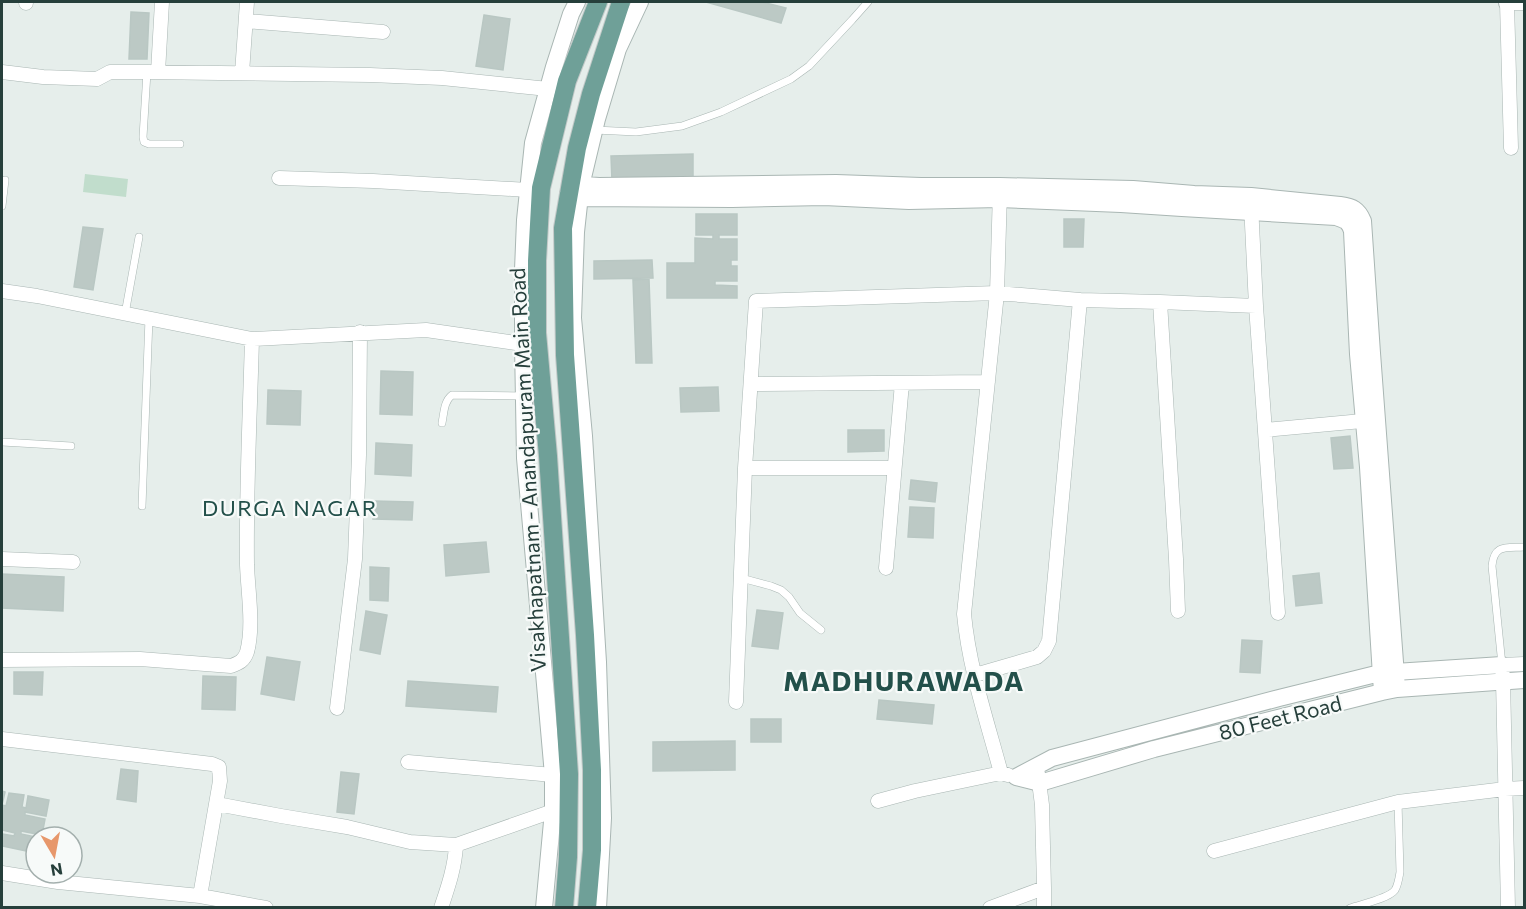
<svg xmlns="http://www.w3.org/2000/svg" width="1526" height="909" viewBox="0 0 1526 909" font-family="Commissioner,sans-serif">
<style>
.green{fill:#c1ddcc}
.building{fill:#bcc9c5;stroke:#b9c7c3;stroke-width:1.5}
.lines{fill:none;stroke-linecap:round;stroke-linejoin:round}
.service-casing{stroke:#a9b6b3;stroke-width:8}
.minor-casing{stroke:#a9b6b3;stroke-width:15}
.tertiary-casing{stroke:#a9b6b3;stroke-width:18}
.primary-casing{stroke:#c2c9c8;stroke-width:20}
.service{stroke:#fff;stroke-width:7}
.minor{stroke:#fff;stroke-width:14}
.tertiary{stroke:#fff;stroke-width:16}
.primary{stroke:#6fa098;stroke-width:18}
.labels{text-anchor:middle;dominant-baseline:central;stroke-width:4.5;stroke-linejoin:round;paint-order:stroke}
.street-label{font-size:21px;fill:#263f3b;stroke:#f7faf9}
.neighbourhood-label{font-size:22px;letter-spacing:1.5px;fill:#23504a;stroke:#f7faf9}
.district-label{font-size:27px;font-weight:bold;letter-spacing:1.5px;fill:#23504a;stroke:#f7faf9}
</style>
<rect width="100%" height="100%" fill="#e6eeeb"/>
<path class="green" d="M 85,174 L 128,179 L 126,197 L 83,192 Z"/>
<path class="building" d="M 706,2 L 762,2 L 786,8 L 781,23 Z
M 131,12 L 149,13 L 147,59 L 129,59 Z
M 484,15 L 510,19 L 503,70 L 476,66 Z
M 693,154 L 693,179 L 612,181 L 611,156 Z
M 696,214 L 737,214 L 737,235 L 719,235 L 719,239 L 737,239 L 737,260 L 731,260 L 731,266 L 737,266 L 737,281 L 715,281 L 715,285 L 737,286 L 737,298 L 667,298 L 667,263 L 695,263 L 695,238 L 713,239 L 713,235 L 696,235 Z
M 1064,219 L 1084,219 L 1083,247 L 1064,247 Z
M 83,227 L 103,229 L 93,290 L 74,287 Z
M 652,260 L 653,278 L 594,279 L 594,261 Z
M 649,279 L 652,363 L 636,363 L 633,280 Z
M 381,371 L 413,372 L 412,415 L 380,414 Z
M 718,387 L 719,411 L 681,412 L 680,388 Z
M 268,390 L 301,391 L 300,425 L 267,424 Z
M 848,430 L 884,430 L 884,451 L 848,452 Z
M 1350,436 L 1353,468 L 1334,469 L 1331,438 Z
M 376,443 L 412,445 L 411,476 L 375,474 Z
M 911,480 L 937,483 L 935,502 L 909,499 Z
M 374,501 L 413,502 L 412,520 L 373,519 Z
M 910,507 L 934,508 L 933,538 L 908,537 Z
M 486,542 L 489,572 L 446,576 L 444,545 Z
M 370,567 L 389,568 L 388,601 L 370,600 Z
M 1319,573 L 1322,603 L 1296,606 L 1293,576 Z
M 2,574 L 64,577 L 63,611 L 2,608 Z
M 757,610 L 783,613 L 778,649 L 752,646 Z
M 366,611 L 387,615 L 380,654 L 360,650 Z
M 1242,640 L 1262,641 L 1260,673 L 1240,672 Z
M 267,657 L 300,662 L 294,700 L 261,694 Z
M 14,672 L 43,672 L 42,695 L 14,694 Z
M 203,676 L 236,677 L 235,710 L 202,709 Z
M 408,681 L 498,687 L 496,712 L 406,706 Z
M 879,700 L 934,705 L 932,724 L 877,719 Z
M 751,719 L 781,719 L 781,742 L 751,742 Z
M 735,741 L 735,770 L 653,771 L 653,742 Z
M 121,769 L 138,771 L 136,802 L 117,799 Z
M 341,772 L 359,774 L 354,814 L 337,812 Z
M 2,791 L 5,792 L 2,805 L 6,806 L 9,793 L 24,795 L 22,807 L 26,808 L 28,796 L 49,800 L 46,816 L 25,812 L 25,815 L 45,819 L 42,835 L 21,831 L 21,834 L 36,837 L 36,853 L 2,846 L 2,834 L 14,836 L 15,833 L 2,830 L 3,811 L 2,811 Z"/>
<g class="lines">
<g class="service-casing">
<path id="service" d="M 147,72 L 143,137 L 144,142 L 149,144 L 180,144
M 595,130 L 636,132 L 682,126 L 721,112 L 791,79 L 809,66 L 852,20 L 868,2
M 2,206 L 5,180
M 125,314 L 139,237
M 442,423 C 444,413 444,401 452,395 L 524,396
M 2,442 L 71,446
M 142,506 L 149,318
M 741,578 L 771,586 L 781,590 L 789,597 L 800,613 L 821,630
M 1502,665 L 1492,566 C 1494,544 1506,548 1524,547
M 1350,908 C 1361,904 1388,899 1395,890 C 1398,885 1399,878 1400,872 L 1398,802"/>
</g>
<g class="minor-casing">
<path id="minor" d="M 26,3 L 26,2
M 246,21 L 383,32
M 2,72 L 43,77 L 97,79 L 110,72 L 147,72 L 370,75 L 442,78 L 548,89
M 158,72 L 162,2
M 242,73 L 247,2
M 1511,148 L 1507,3 L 1524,3
M 279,178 L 373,181 L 528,190
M 1251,204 L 1256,306
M 2,291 L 37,296 L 252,339 L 426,330 L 523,344
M 1080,300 L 1160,302 L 1256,306 L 1278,613
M 1160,302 L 1176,559 L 1178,611
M 751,384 L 988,382
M 1265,430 L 1373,420
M 745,468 L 894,468
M 2,559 L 73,562
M 886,568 L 902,383
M 2,660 L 140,659 L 231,666 C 239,663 244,661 247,652 C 254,626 248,592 247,565 C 246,489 250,414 252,339
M 975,675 L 1037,657 L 1044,651 L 1049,641 L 1080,300 L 997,293 L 1000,191
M 736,702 L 745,468 L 756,301 L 997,293 L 964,614 C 969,668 987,721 1001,773
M 337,708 L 355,559 L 359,455 L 360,332
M 2,739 L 212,764 L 219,767 L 220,781 L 200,896 L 58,882 L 2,873
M 408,762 L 553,775
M 878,801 L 915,791 L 1001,773 L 1008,775
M 217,804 L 281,816 L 347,827 L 410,842 L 456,845 L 553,811
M 1214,851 L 1398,802 L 1505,789 L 1524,788
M 1044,888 L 1044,908
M 200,896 L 266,908
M 441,908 C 448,887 455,867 456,845
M 990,908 L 1044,888 L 1042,805 L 1038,774
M 1508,908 L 1503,680 L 1502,665 L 1524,664"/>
</g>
<g class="tertiary-casing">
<path id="tertiary" d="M 1507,2 L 1507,3
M 570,184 L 599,186 L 836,183 L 921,186 L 1000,186 L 1133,189 L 1194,194 L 1251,196 L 1340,205 C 1353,207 1358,209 1363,221 L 1372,353 L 1397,689
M 568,194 L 580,198 L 732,199 L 824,197 L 909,201 L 999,199 L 1121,204 L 1182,208 L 1336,217 C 1345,220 1349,221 1352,231 L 1358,354 L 1368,467 L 1382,692
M 1502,665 L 1380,673 L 1279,698 L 1052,758 L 1016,777 L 1040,783 L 1154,749 L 1382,692 L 1397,689 L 1524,680
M 544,908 L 553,811 L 553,775 L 525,458 L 523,344 L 523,270 L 525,220 L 533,143 L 554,67 L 571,14 L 577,2
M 598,908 L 603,818 L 598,662 L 584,436 L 573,318 L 576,232 L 581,186 L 597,119 L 618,49 L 640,2"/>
</g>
<g class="primary-casing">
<path id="primary" d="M 564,908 L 568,857 L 569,774 L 548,456 L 537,333 L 537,261 L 541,188 L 567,81 L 598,2
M 587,908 L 592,850 L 592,770 L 585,635 L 565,355 L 563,228 L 577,148 L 591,94 L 621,2"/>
</g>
<use href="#service" class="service"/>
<use href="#minor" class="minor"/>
<use href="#tertiary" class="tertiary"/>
<use href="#primary" class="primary"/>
</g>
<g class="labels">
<g class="street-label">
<text transform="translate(527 470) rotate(-93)">Visakhapatnam - Anandapuram Main Road</text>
<text transform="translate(1280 717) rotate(-14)">80 Feet Road</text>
</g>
<g class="neighbourhood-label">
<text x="290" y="507">DURGA NAGAR</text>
</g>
<g class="district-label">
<text x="904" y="680">MADHURAWADA</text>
</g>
</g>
<rect width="1526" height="909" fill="none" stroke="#263f3b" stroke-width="6"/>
<g transform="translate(54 855) rotate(170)"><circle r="28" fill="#f7faf9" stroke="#a3afad" stroke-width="1.5"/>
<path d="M0-4.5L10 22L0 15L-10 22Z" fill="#e7976b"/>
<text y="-9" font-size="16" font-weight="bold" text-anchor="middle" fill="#263f3b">N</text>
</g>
</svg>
